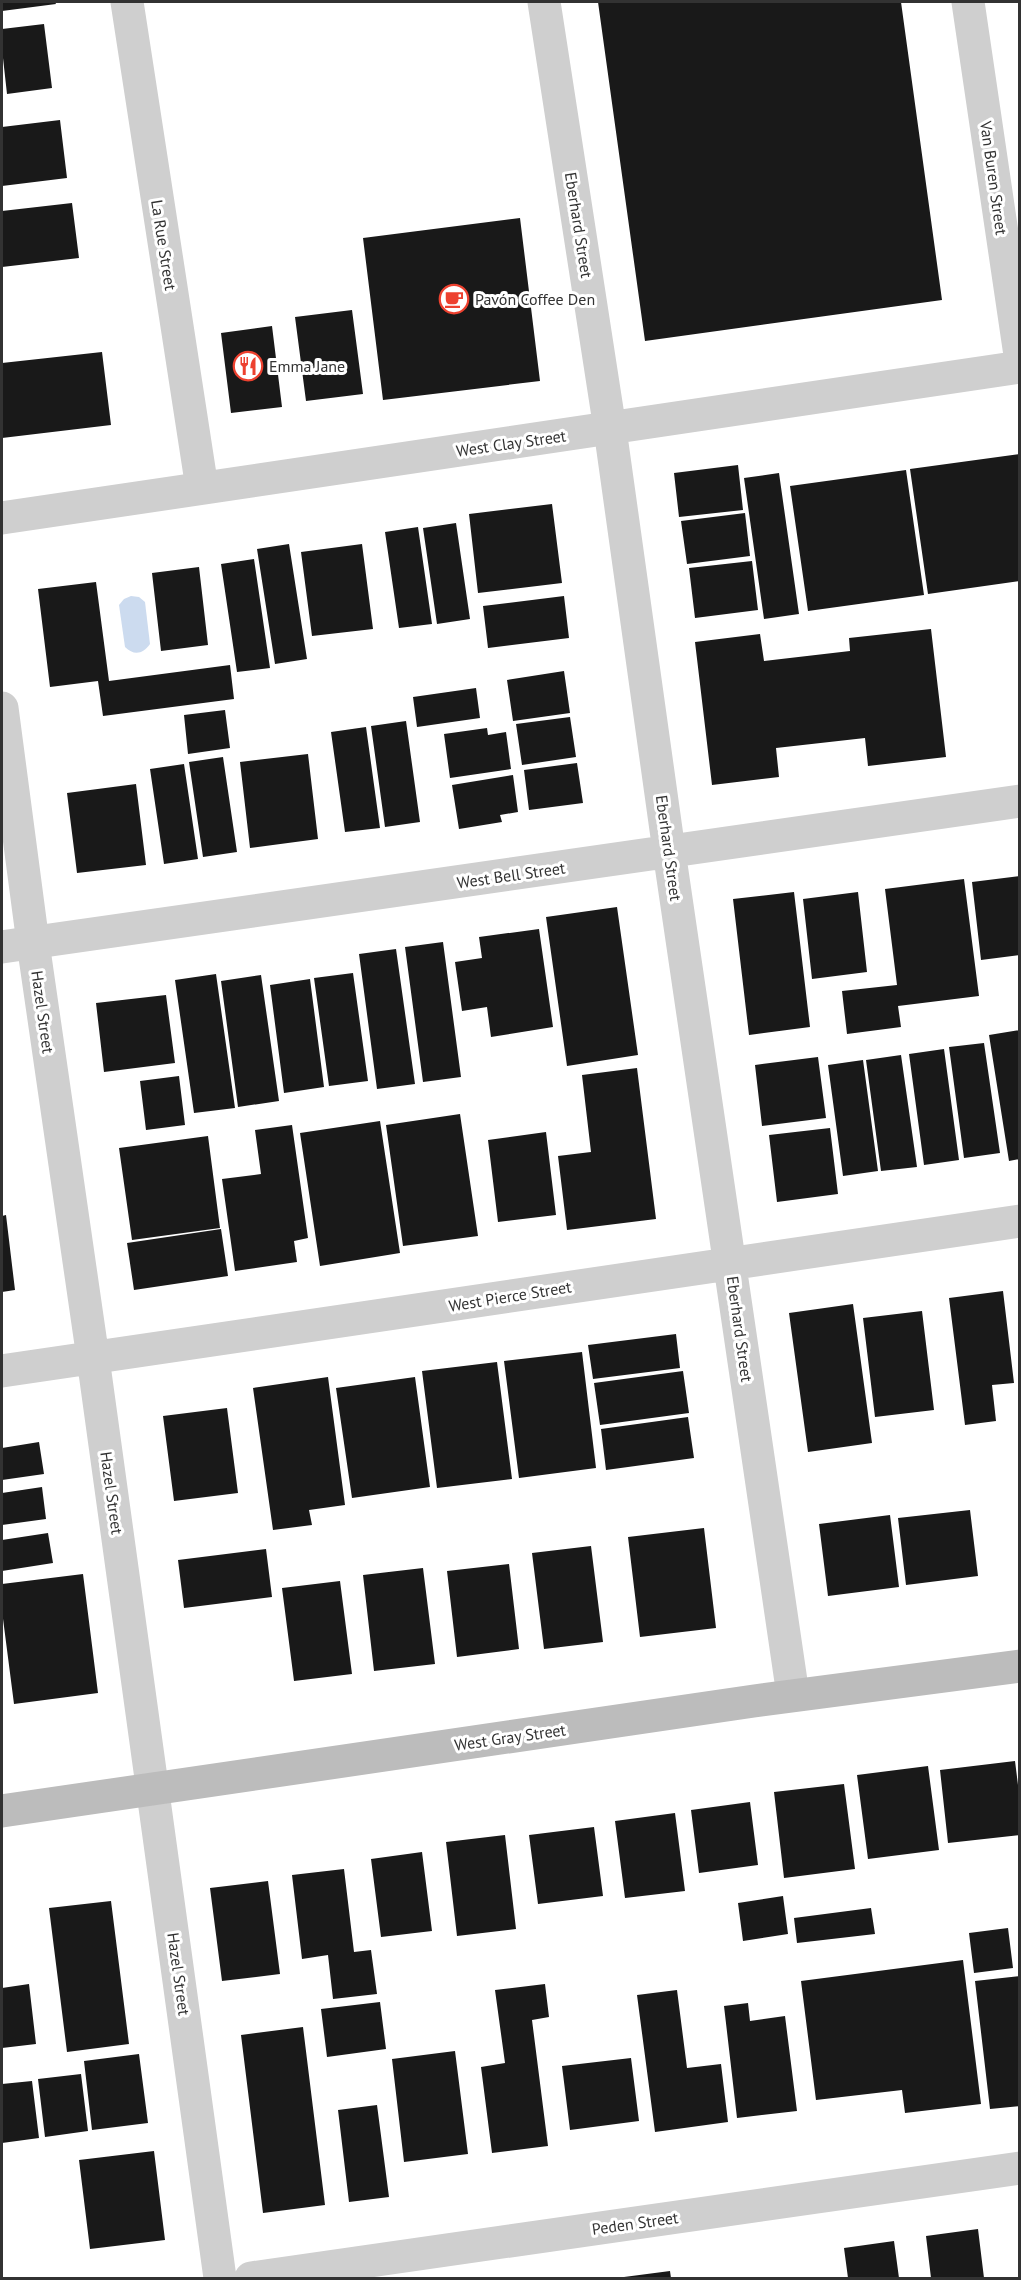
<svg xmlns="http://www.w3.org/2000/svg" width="1021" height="2280" viewBox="0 0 1021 2280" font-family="'PT Sans',sans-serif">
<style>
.water{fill:#ccdbef}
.building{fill:#191919}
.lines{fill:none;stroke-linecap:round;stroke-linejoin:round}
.street{stroke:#cfcfcf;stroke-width:33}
.secondary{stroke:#bcbcbc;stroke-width:33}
.labels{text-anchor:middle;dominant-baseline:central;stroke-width:6;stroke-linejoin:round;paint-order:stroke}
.street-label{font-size:16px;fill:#323232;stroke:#fff}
.poi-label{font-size:16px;fill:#323232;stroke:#fff;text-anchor:start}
</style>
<rect width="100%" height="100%" fill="#fff"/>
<path class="water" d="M 131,596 L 139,597 L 145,602 L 150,644 C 143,654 134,656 125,647 L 119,605 L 124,599 Z"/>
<path class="building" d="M 2,2 L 55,2 L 56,4 L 2,11 Z
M 598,2 L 901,2 L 942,300 L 645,341 Z
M 44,24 L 52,88 L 7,94 L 2,49 L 2,29 Z
M 60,120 L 67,178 L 2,186 L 2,127 Z
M 72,203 L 79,258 L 2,267 L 2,211 Z
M 520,218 L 540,381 L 383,400 L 363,238 Z
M 352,310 L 363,394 L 306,401 L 295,317 Z
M 272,326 L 282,407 L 231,413 L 221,333 Z
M 102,352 L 111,425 L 2,438 L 2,363 Z
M 1020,454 L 1020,581 L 928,594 L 910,469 Z
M 738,465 L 743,510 L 679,517 L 674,473 Z
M 906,470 L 924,595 L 808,611 L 790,486 Z
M 779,473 L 799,614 L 764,619 L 744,478 Z
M 552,504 L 562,583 L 478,593 L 469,514 Z
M 745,513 L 750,556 L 687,564 L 681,521 Z
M 456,523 L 470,619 L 437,624 L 423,528 Z
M 418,527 L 432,624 L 399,628 L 385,532 Z
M 289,544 L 307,659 L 275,664 L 257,549 Z
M 362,544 L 373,629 L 312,636 L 301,552 Z
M 254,559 L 270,668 L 237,672 L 221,564 Z
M 752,561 L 758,610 L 695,618 L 689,568 Z
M 199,567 L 208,645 L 161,651 L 152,573 Z
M 96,582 L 109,681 L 230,665 L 234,699 L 103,716 L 98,681 L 50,687 L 38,589 Z
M 564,596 L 569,638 L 488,648 L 483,606 Z
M 931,629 L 946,757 L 868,766 L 865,738 L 776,748 L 779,777 L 712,785 L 695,642 L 760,634 L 764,661 L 850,651 L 849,638 Z
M 564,671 L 570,713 L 513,721 L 507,680 Z
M 476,688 L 480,718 L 417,727 L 413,697 Z
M 225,710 L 230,748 L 188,754 L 184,715 Z
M 570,717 L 576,757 L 522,765 L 516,724 Z
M 406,721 L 420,822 L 385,827 L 371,726 Z
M 366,727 L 380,828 L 345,832 L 331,732 Z
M 487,728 L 488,735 L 506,732 L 511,769 L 450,778 L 444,734 Z
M 308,754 L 318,839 L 250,848 L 240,762 Z
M 223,757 L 237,852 L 203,857 L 189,762 Z
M 577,763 L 583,803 L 529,810 L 524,770 Z
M 184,764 L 198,859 L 164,864 L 150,769 Z
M 513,775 L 518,812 L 500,815 L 502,822 L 459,829 L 452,785 Z
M 136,784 L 146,865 L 77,873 L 67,793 Z
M 1020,876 L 1020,955 L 981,960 L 972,882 Z
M 964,879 L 979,996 L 898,1006 L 901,1027 L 847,1034 L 842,991 L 897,985 L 885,889 Z
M 794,892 L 810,1027 L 749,1035 L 733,899 Z
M 858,892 L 867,972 L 812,979 L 803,899 Z
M 617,907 L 638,1055 L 567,1066 L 546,917 Z
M 539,929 L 553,1027 L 491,1037 L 487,1007 L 462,1011 L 455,962 L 482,958 L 479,937 Z
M 443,942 L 461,1077 L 423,1082 L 405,947 Z
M 396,949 L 415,1084 L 377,1089 L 359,954 Z
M 353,973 L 368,1081 L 329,1086 L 314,978 Z
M 216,974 L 235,1108 L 194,1113 L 175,980 Z
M 261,975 L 279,1101 L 238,1107 L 221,981 Z
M 310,979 L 324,1087 L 284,1093 L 270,985 Z
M 166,995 L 175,1063 L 104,1072 L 96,1003 Z
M 1020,1030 L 1020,1159 L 1009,1161 L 989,1035 Z
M 984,1043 L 1000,1153 L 964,1158 L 949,1047 Z
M 944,1049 L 959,1160 L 924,1165 L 909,1054 Z
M 901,1055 L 917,1167 L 881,1171 L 866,1060 Z
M 818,1057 L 826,1118 L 762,1126 L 755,1065 Z
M 863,1060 L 878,1171 L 843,1176 L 828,1065 Z
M 637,1068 L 656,1219 L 567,1230 L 558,1156 L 591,1152 L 582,1075 Z
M 179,1076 L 185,1125 L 146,1130 L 140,1081 Z
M 460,1114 L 478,1236 L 403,1246 L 386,1125 Z
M 380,1121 L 400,1253 L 320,1266 L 300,1133 Z
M 292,1125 L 308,1238 L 294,1241 L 297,1262 L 235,1271 L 222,1179 L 261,1174 L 255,1130 Z
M 830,1128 L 838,1194 L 777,1202 L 769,1135 Z
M 546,1132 L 556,1215 L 498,1222 L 488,1140 Z
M 208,1136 L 220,1228 L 132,1240 L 119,1148 Z
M 6,1215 L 15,1290 L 2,1292 L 2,1216 Z
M 221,1229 L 228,1276 L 134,1290 L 127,1243 Z
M 1003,1291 L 1014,1383 L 992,1385 L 996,1421 L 965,1425 L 949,1298 Z
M 853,1304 L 872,1443 L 808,1452 L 789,1313 Z
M 922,1311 L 934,1410 L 875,1417 L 863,1318 Z
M 676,1334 L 680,1368 L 593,1379 L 588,1345 Z
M 582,1352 L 596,1468 L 519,1478 L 504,1361 Z
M 497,1362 L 512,1479 L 437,1488 L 422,1371 Z
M 683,1371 L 689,1413 L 600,1425 L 594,1383 Z
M 328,1377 L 345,1505 L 309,1510 L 312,1525 L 273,1530 L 253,1388 Z
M 415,1377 L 430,1487 L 352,1498 L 336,1388 Z
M 227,1408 L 238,1493 L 174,1501 L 163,1416 Z
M 688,1417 L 694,1458 L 606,1470 L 601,1429 Z
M 39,1442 L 44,1474 L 2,1480 L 2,1448 Z
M 42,1487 L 46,1519 L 2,1525 L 2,1493 Z
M 970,1510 L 978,1576 L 906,1585 L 898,1518 Z
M 890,1515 L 899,1587 L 828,1596 L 819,1524 Z
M 704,1528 L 716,1628 L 640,1637 L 628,1537 Z
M 48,1533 L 53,1563 L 2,1571 L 2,1540 Z
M 591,1546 L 603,1642 L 544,1649 L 532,1553 Z
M 266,1549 L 272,1597 L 184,1608 L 178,1560 Z
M 509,1564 L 519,1649 L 457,1657 L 447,1571 Z
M 423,1568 L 435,1664 L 374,1671 L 363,1575 Z
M 83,1574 L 98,1693 L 14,1704 L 2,1611 L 2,1584 Z
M 340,1581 L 352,1674 L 294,1681 L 282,1588 Z
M 1015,1761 L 1020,1801 L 1020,1835 L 948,1843 L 940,1770 Z
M 928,1766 L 939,1850 L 868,1859 L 857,1775 Z
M 844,1784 L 855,1869 L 784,1878 L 774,1792 Z
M 750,1802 L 758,1865 L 699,1873 L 691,1810 Z
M 675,1813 L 685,1891 L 625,1898 L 615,1821 Z
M 594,1827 L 603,1896 L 538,1904 L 529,1835 Z
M 505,1835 L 516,1929 L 457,1936 L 446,1842 Z
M 422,1852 L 432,1931 L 381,1937 L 371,1859 Z
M 344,1869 L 354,1952 L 371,1950 L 377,1994 L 333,1999 L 328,1955 L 302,1959 L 292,1875 Z
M 268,1881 L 280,1974 L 222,1981 L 210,1888 Z
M 783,1896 L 788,1934 L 743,1941 L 738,1903 Z
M 111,1901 L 129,2044 L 67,2052 L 49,1908 Z
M 871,1908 L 875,1934 L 797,1943 L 794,1918 Z
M 1008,1928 L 1013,1968 L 974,1973 L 969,1933 Z
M 963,1960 L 981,2104 L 905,2113 L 902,2090 L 816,2100 L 801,1981 Z
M 1020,1976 L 1020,2106 L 990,2109 L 975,1981 Z
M 29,1984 L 36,2044 L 2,2048 L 2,1988 Z
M 545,1984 L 549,2017 L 532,2020 L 548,2146 L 492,2153 L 481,2067 L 505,2063 L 495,1990 Z
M 677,1990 L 687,2068 L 721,2064 L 728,2122 L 655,2132 L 637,1995 Z
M 380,2002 L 386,2049 L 327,2057 L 321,2009 Z
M 748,2003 L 750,2021 L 785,2016 L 797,2111 L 737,2118 L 724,2006 Z
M 303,2027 L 325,2205 L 263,2213 L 241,2035 Z
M 455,2051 L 468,2154 L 404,2162 L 392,2059 Z
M 139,2054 L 148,2123 L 92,2130 L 84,2061 Z
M 631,2058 L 639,2121 L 570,2130 L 562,2066 Z
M 81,2074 L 88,2131 L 45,2137 L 38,2079 Z
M 32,2081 L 39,2138 L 2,2143 L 2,2084 Z
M 377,2105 L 389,2197 L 349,2202 L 338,2110 Z
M 154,2151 L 165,2240 L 90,2249 L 79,2160 Z
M 978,2229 L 984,2278 L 931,2278 L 926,2236 Z
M 894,2241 L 899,2278 L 848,2278 L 844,2248 Z
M 670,2271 L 671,2278 L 624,2278 L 624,2277 Z"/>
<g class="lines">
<path class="street" d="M 127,2 L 202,488
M 544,2 L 610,429 L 669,851 L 793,1695
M 968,2 L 1020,355
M 2,518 L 1020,367
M 2,708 L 33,943 L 93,1358 L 220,2278
M 2,947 L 1020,801
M 2,1371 L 1020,1221
M 251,2278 L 1020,2168"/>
<path class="secondary" d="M 2,1811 L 754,1701 L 1020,1666"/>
</g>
<defs>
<g id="cafe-ring" transform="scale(1.5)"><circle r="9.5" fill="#fff" stroke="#ed412f" stroke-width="1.5"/><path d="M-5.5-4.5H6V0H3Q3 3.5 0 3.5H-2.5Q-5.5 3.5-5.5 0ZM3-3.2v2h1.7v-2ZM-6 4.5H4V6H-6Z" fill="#ed412f"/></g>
<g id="restaurant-ring" transform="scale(1.5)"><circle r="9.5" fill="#fff" stroke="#ed412f" stroke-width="1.5"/><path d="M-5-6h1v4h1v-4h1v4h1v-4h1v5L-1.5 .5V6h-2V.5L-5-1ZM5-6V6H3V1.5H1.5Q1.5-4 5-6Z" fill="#ed412f"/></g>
</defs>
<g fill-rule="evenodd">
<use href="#cafe-ring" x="454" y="299"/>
<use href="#restaurant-ring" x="248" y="366"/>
</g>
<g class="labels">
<g class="street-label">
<text transform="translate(994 178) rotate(82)">Van Buren Street</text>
<text transform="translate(579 225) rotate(81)">Eberhard Street</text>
<text transform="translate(164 245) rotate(81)">La Rue Street</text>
<text transform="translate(511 443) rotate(-8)">West Clay Street</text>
<text transform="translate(669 848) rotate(82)">Eberhard Street</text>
<text transform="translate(511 875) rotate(-8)">West Bell Street</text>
<text transform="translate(43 1012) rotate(82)">Hazel Street</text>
<text transform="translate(510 1296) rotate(-9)">West Pierce Street</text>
<text transform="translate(740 1329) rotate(82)">Eberhard Street</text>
<text transform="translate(112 1493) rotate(82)">Hazel Street</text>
<text transform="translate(510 1737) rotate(-8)">West Gray Street</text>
<text transform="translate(179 1974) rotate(82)">Hazel Street</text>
<text transform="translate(635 2223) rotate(-8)">Peden Street</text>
</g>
<g class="poi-label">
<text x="475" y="299">Pavón Coffee Den</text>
<text x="269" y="366">Emma Jane</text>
</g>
</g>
<rect width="1021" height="2280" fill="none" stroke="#323232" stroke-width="6"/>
</svg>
